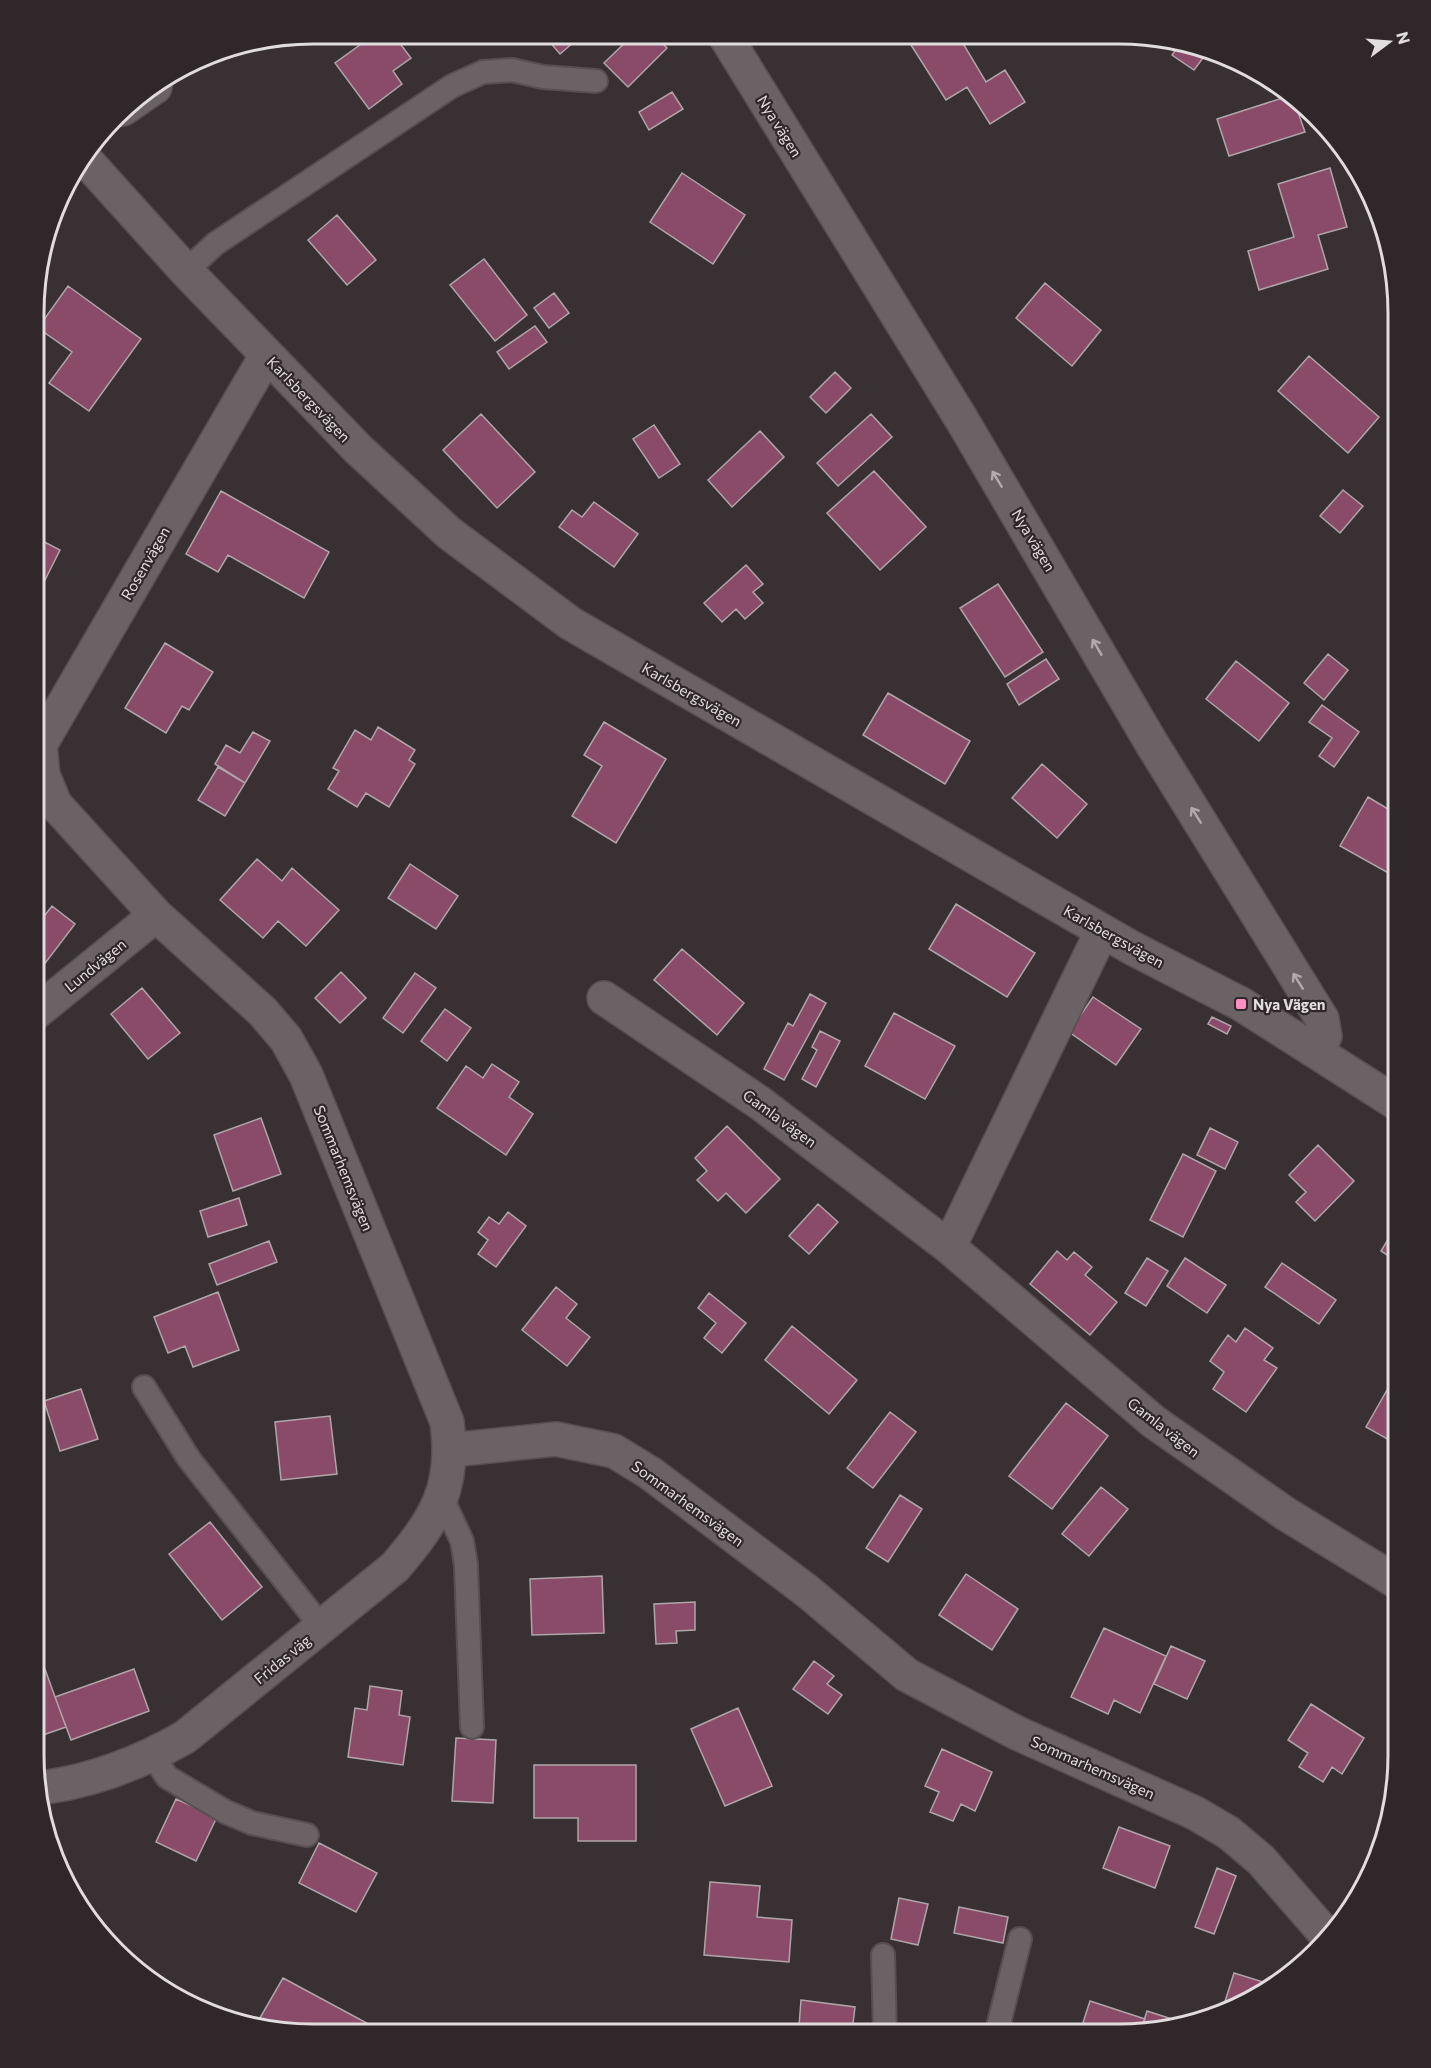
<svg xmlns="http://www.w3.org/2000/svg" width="1431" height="2068" viewBox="0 0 1431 2068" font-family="Commissioner,sans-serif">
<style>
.building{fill:#894b67;stroke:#afa5a9;stroke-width:1.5}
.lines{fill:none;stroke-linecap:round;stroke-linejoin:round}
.lane-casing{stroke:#564f52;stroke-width:26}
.street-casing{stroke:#564f52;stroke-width:36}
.lane{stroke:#6b6265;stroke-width:22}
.street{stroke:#6b6265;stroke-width:33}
.oneway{stroke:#b2abae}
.poi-dot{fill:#fc8fc1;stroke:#2f272a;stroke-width:2}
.labels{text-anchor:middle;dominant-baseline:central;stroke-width:4.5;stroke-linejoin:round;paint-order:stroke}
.street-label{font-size:15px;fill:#e1dcde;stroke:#2f272a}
.poi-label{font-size:15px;font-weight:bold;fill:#e1dcde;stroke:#2f272a;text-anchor:start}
.rim{fill:none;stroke:#e1dcde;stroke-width:3}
</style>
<rect width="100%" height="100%" fill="#393034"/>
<path class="building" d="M 387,33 L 392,33 L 411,58 L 393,71 L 402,84 L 369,109 L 335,63 L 371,37 L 375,42 Z
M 543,34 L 581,34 L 582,35 L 560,54 Z
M 634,34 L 653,34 L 667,48 L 628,87 L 604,63 Z
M 928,35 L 958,35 L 986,82 L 1005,70 L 1025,102 L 990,124 L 967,87 L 946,100 L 911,45 Z
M 1181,42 L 1209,50 L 1194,70 L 1172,55 Z
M 672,92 L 683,109 L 649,130 L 639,112 Z
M 1292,95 L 1305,132 L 1229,156 L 1217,119 Z
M 1330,168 L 1347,227 L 1318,235 L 1328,269 L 1259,290 L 1248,251 L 1294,237 L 1278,184 Z
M 682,173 L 745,215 L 713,264 L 650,222 Z
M 337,215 L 376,260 L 347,285 L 308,240 Z
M 484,259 L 527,315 L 495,341 L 450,285 Z
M 1045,283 L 1101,330 L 1072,366 L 1016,318 Z
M 68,286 L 141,339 L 89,411 L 49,383 L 72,352 L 38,328 Z
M 554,293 L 569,313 L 549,328 L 534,308 Z
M 535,326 L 547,342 L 509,369 L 497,352 Z
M 1309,356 L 1379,417 L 1348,453 L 1278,391 Z
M 835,372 L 851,388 L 826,413 L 810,397 Z
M 481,414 L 535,472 L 497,508 L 443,450 Z
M 871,414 L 892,437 L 838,486 L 817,463 Z
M 654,425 L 680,464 L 659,478 L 633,439 Z
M 760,431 L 784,457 L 732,507 L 708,480 Z
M 874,471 L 926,527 L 880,570 L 827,513 Z
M 1343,490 L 1363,506 L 1340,533 L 1320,516 Z
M 221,491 L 329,552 L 304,598 L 228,555 L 218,572 L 186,554 Z
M 594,502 L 638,534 L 614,567 L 559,527 L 572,510 L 582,517 Z
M 35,537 L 60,550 L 35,600 Z
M 746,565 L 763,584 L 753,592 L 763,603 L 745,619 L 736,609 L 722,622 L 704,603 Z
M 998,584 L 1043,652 L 1005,677 L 960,608 Z
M 165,643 L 213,672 L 189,710 L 182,706 L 166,733 L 125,708 Z
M 1328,654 L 1348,670 L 1324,700 L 1304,683 Z
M 1046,659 L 1059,679 L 1019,705 L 1007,684 Z
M 1236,661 L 1289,703 L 1259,741 L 1206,699 Z
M 888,693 L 970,741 L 945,784 L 863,735 Z
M 1322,705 L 1359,732 L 1334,767 L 1319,756 L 1332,738 L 1309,722 Z
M 604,722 L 666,759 L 616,843 L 572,816 L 602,766 L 584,755 Z
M 378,727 L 415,750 L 409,760 L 415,764 L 389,807 L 366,793 L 357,807 L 328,789 L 339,771 L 333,768 L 355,730 L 371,740 Z
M 253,732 L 270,741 L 245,783 L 215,764 L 226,745 L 240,753 Z
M 1042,764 L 1087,804 L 1057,838 L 1012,798 Z
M 218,767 L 245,783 L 225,816 L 198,800 Z
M 1368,797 L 1398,815 L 1398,865 L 1392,875 L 1340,846 Z
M 257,859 L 282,881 L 292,868 L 339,910 L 306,946 L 278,921 L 263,938 L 220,900 Z
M 410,864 L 458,896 L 436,929 L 388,898 Z
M 956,904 L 1035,953 L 1007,997 L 929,949 Z
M 52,906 L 75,924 L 43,966 L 34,959 L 34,929 Z
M 682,949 L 744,1003 L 717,1035 L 654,980 Z
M 341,972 L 366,998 L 340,1023 L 315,998 Z
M 415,973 L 436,988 L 403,1033 L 383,1018 Z
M 142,988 L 180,1033 L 148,1059 L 111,1014 Z
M 810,994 L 826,1003 L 784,1080 L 764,1069 L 788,1023 L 793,1026 Z
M 1093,997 L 1141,1029 L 1116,1065 L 1069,1032 Z
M 445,1009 L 471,1028 L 447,1061 L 421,1041 Z
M 894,1013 L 955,1046 L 925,1099 L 865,1066 Z
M 1212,1017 L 1231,1026 L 1227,1034 L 1208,1024 Z
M 820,1031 L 840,1041 L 816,1087 L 802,1079 L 817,1050 L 812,1047 Z
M 492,1064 L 519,1082 L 509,1097 L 533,1114 L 506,1155 L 437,1108 L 466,1066 L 483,1078 Z
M 261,1118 L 281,1174 L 233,1191 L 214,1135 Z
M 727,1126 L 780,1179 L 746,1213 L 726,1193 L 718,1201 L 697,1180 L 707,1171 L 695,1158 Z
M 1210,1128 L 1238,1142 L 1225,1169 L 1197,1155 Z
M 1318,1145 L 1354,1181 L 1315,1221 L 1296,1202 L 1306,1192 L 1289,1175 Z
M 1183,1154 L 1216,1171 L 1183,1237 L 1150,1220 Z
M 239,1198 L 247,1225 L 208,1237 L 200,1211 Z
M 818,1204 L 838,1222 L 809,1254 L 789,1236 Z
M 508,1212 L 526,1226 L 496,1267 L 478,1254 L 488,1240 L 478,1232 L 489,1217 L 499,1224 Z
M 1398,1223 L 1398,1262 L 1381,1251 Z
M 269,1241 L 277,1262 L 217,1285 L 209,1264 Z
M 1057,1251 L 1067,1260 L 1074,1252 L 1092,1267 L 1085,1275 L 1117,1302 L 1090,1335 L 1030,1284 Z
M 1147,1258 L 1168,1271 L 1146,1306 L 1125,1293 Z
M 1185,1258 L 1226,1285 L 1207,1313 L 1167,1286 Z
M 1282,1263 L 1336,1300 L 1319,1324 L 1265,1287 Z
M 556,1287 L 577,1304 L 566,1318 L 590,1337 L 567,1366 L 522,1330 Z
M 218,1292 L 239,1350 L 193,1367 L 185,1346 L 168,1353 L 154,1317 Z
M 709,1293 L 746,1323 L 722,1353 L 704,1338 L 716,1323 L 698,1308 Z
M 792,1326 L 857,1380 L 829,1414 L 765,1360 Z
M 1245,1328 L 1273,1348 L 1264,1360 L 1277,1368 L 1246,1412 L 1213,1389 L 1224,1372 L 1210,1361 L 1228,1335 L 1236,1342 Z
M 34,1372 L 44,1405 L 34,1408 Z
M 1391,1383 L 1398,1387 L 1398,1445 L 1366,1427 Z
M 81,1389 L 98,1439 L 60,1451 L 44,1401 Z
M 1066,1403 L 1108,1436 L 1052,1509 L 1009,1476 Z
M 890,1412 L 916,1432 L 873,1488 L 847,1468 Z
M 330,1416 L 337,1474 L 281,1480 L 275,1422 Z
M 1101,1487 L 1128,1509 L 1089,1556 L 1062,1534 Z
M 900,1495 L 922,1509 L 888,1562 L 866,1548 Z
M 210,1522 L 262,1587 L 222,1620 L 169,1554 Z
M 966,1574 L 1018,1609 L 992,1650 L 939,1615 Z
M 602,1576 L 604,1633 L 532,1635 L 530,1579 Z
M 695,1602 L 695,1630 L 676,1631 L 677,1643 L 656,1644 L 654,1604 Z
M 1104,1628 L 1166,1656 L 1140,1713 L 1114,1700 L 1108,1714 L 1071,1697 Z
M 1171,1646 L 1205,1661 L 1187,1699 L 1154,1684 Z
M 42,1661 L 66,1727 L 43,1735 L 33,1707 L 33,1664 Z
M 814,1661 L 834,1676 L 827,1684 L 842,1695 L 828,1714 L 793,1689 Z
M 134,1669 L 149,1711 L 71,1740 L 55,1697 Z
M 370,1686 L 402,1691 L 399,1715 L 410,1717 L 403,1765 L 348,1757 L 355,1708 L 367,1710 Z
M 1311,1704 L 1364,1738 L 1342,1774 L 1332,1767 L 1323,1782 L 1299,1767 L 1308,1753 L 1288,1740 Z
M 738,1708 L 772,1786 L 725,1806 L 691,1729 Z
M 456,1738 L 496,1740 L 493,1803 L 452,1801 Z
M 942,1749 L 992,1772 L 975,1811 L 961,1804 L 953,1821 L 930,1812 L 939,1792 L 925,1786 Z
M 534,1765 L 636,1765 L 636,1841 L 578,1841 L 578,1818 L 534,1818 Z
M 176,1799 L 217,1817 L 196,1861 L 156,1842 Z
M 1119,1827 L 1170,1846 L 1155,1888 L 1103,1868 Z
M 319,1843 L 377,1873 L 356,1912 L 299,1883 Z
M 1217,1868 L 1236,1876 L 1214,1934 L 1195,1927 Z
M 710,1882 L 760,1886 L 757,1917 L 792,1920 L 789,1962 L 704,1955 Z
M 899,1898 L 928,1904 L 918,1945 L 891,1939 Z
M 959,1907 L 1008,1917 L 1003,1943 L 954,1933 Z
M 1234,1973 L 1273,1985 L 1242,2006 L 1222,2011 Z
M 283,1978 L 376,2028 L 373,2033 L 276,2033 L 257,2023 Z
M 801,2000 L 855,2007 L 852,2032 L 799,2026 Z
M 1090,2001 L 1145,2019 L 1141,2030 L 1119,2035 L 1080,2032 Z
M 1147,2011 L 1178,2021 L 1141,2030 Z"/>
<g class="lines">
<g class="lane-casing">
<path id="lane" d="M 186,271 L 215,244 L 452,86 L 483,72 L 512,70 L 543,77 L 596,81
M 144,1387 L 189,1459 L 321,1626
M 442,1498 L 462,1541 L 466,1565 L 472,1727
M 153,1756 L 167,1777 L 226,1812 L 252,1823 L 307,1835
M 883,1955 L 885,2034
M 996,2035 L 1020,1939"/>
</g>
<g class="street-casing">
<path id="street" d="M 724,34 L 962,420 L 1152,744 L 1322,1019 L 1325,1036 L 1317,1051
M 123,109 L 155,87
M 83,157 L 186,271 L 358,449 L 449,533 L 570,623 L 1132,948 L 1241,1004 L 1398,1104
M 35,773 L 43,775 L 55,804 L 156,915 L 263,1012 L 286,1039 L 306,1075 L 447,1422 C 456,1487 436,1519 395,1567 L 185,1737 C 140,1763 92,1781 41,1788
M 43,775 L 40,745 L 266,356
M 1102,931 L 949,1247 L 1154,1422 L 1286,1514 L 1397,1582
M 604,998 L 760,1103 L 949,1247
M 34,1014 L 156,915
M 451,1450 L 556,1439 L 614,1451 L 650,1473 L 807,1591 L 907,1675 L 1017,1733 L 1195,1813 L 1229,1833 L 1261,1860 L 1328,1937"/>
</g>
<use href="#lane" class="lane"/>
<use href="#street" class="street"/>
</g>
<defs><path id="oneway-shaft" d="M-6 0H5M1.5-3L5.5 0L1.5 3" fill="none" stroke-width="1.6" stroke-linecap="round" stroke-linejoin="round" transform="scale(1.5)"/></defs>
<g class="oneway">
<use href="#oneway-shaft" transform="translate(997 479) rotate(-121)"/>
<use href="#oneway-shaft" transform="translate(1097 647) rotate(-120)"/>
<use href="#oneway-shaft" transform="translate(1196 815) rotate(-122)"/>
<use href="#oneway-shaft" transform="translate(1298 981) rotate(-122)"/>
</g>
<rect class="poi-dot" x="1235" y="998" width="12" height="12" rx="3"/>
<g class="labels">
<g class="street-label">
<text transform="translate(780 126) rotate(58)">Nya vägen</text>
<text transform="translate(309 399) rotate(46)">Karlsbergsvägen</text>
<text transform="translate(1034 540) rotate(59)">Nya vägen</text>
<text transform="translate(145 563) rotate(-60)">Rosenvägen</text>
<text transform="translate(692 694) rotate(30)">Karlsbergsvägen</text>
<text transform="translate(1114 936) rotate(29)">Karlsbergsvägen</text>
<text transform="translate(95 965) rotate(-39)">Lundvägen</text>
<text transform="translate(780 1118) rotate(36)">Gamla vägen</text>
<text transform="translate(344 1168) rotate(68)">Sommarhemsvägen</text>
<text transform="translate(1164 1427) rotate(38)">Gamla vägen</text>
<text transform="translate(688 1503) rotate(36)">Sommarhemsvägen</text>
<text transform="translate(282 1659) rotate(-39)">Fridas väg</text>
<text transform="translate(1093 1767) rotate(24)">Sommarhemsvägen</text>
</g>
<g class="poi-label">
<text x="1253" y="1004">Nya Vägen</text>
</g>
</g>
<path d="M0 0H1431V2068H0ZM313 44H1119A269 269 0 0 1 1388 313V1755A269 269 0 0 1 1119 2024H313A269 269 0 0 1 44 1755V313A269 269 0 0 1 313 44Z" fill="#2f272a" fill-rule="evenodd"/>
<path class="rim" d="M313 44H1119A269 269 0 0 1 1388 313V1755A269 269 0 0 1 1119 2024H313A269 269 0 0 1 44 1755V313A269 269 0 0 1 313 44Z"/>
<g transform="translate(1389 42) rotate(74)" stroke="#2f272a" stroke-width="4.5" paint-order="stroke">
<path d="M0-4.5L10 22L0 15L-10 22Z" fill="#e1dcde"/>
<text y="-9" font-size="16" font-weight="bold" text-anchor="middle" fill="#e1dcde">N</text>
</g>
</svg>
